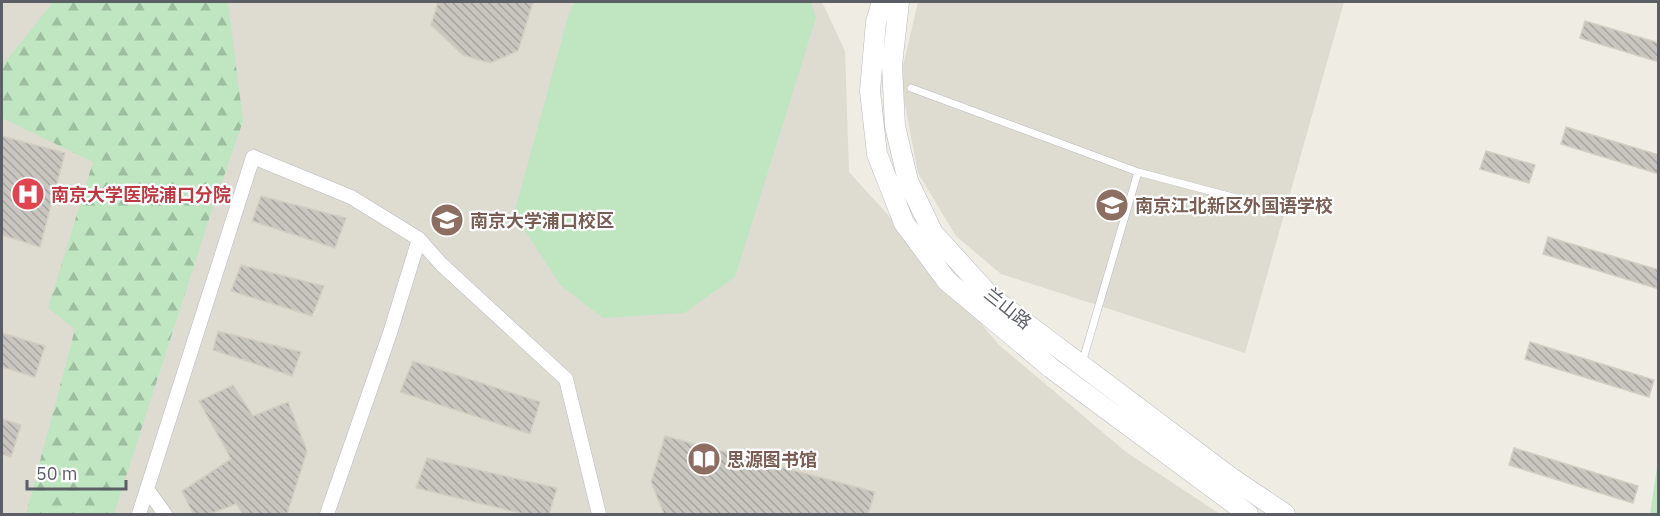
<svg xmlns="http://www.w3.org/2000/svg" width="1660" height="516" viewBox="0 0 1660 516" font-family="'IBM Plex Sans','Noto Sans SC',sans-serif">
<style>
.education{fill:#dedbd1}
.grass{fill:url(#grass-tufts)}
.forest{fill:url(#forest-firs)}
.garden{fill:#bfe6c1}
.building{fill:url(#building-back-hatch);stroke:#d3cec1;stroke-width:1.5}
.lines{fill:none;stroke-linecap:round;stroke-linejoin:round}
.lane-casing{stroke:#b8babf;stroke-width:8}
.street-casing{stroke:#b8babf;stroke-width:15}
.secondary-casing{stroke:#b9bbc1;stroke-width:21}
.lane{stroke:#fff;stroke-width:7}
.street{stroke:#fff;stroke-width:14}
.secondary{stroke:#fff;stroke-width:20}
.labels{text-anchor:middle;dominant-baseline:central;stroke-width:4.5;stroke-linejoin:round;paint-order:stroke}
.health-label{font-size:18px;font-weight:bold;fill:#be3a42;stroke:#fff;text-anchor:start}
.education-label{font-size:18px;font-weight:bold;fill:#785e54;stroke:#fff;text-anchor:start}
.street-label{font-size:18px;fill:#5b5e64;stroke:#fff}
</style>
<defs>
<pattern id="grass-tufts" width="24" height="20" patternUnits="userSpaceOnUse" patternTransform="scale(1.5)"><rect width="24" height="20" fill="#bfe6c1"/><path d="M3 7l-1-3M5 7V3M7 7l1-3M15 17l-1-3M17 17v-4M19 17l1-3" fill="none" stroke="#9ebea0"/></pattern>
<pattern id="forest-firs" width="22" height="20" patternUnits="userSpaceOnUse" patternTransform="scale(1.5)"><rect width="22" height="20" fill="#bfe6c1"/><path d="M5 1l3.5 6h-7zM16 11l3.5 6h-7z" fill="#9ebea0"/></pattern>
<pattern id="building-back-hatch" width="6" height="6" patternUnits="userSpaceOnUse" patternTransform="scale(1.5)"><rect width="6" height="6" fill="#c9c6c0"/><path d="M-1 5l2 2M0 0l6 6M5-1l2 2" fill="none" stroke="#a6a4a0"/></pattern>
</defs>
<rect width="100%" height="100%" fill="#eeece3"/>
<path class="education" d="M 2,2 L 822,2 L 845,51 L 849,172 L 936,268 L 998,344 L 1126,452 L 1220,514 L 2,514 Z
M 918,2 L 1344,2 L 1245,353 L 1001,274 L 956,236 L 918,173 L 900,79 Z"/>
<path class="grass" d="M 1658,461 L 1658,514 L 1650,514 Z"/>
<path class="forest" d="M 53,2 L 228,2 L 243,121 L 208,222 L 114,514 L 26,514 L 75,329 L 48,308 L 93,162 L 2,118 L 2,66 Z"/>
<path class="garden" d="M 575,2 L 811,2 L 816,18 L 735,277 L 684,313 L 603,318 L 561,286 L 514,214 L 569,13 Z"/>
<path class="building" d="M 438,2 L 533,2 L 518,51 L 490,63 L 463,55 L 431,25 Z
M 1585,21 L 1659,43 L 1659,62 L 1580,38 Z
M 1566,127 L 1659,155 L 1659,174 L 1561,144 Z
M 2,136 L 65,153 L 40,247 L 2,235 Z
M 1486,151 L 1535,165 L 1529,183 L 1480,169 Z
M 261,196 L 346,218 L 335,248 L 252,221 Z
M 1548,237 L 1659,270 L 1659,289 L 1543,254 Z
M 241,265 L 324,286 L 312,316 L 231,291 Z
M 218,331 L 301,352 L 292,376 L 213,350 Z
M 2,333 L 45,346 L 35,377 L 2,367 Z
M 1530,342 L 1654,380 L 1649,397 L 1525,359 Z
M 413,361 L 540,402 L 530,434 L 400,392 Z
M 233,385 L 253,416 L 288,402 L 307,451 L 287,514 L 243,514 L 236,504 L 210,514 L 193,514 L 182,491 L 231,459 L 199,401 Z
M 2,419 L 21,425 L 11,457 L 2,454 Z
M 665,436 L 875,492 L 868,514 L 664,514 L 651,482 Z
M 1514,448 L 1638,486 L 1633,503 L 1509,465 Z
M 427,458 L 557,488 L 549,514 L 524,514 L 416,488 Z"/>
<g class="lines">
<g class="lane-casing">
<path id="lane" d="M 911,88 L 1138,172 L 1259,204
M 1082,363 L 1138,172"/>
</g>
<g class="street-casing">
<path id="street" d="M 147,489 L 165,514
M 139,514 L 253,157 L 351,197 L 419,239 L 441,264 L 566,379 L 599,514
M 327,514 L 390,333 L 419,239"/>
</g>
<g class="secondary-casing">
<path id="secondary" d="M 882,2 L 876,22 L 870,91 L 877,154 L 904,223 L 947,281 L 1051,368 L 1248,514
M 899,2 L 892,65 L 895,126 L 908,181 L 933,233 L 991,297 L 1230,477 L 1285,514"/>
</g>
<use href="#lane" class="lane"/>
<use href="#street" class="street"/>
<use href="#secondary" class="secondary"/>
</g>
<defs>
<g id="hospital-disc" transform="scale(1.725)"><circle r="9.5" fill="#e0444e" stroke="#fff"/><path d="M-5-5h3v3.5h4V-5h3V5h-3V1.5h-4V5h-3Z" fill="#fff"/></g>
<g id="school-disc" transform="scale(1.725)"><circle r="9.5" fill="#8d6e63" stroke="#fff"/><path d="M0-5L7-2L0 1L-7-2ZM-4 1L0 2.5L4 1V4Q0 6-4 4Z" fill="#fff"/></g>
<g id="university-disc" transform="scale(1.725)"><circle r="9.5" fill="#8d6e63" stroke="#fff"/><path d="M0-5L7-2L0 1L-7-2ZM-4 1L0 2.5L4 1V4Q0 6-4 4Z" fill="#fff"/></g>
<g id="library-disc" transform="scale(1.725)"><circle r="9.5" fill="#8d6e63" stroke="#fff"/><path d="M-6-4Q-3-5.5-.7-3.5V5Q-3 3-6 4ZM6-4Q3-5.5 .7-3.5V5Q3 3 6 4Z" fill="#fff"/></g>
</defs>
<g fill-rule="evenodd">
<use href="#hospital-disc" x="28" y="194"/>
<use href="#school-disc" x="1112" y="205"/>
<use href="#university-disc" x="447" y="220"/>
<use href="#library-disc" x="704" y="459"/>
</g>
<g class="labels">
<g class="health-label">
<text x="51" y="194">南京大学医院浦口分院</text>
</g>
<g class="education-label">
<text x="1135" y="205">南京江北新区外国语学校</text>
<text x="470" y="220">南京大学浦口校区</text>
<text x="727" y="459">思源图书馆</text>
</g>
<g class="street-label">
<text transform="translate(1008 308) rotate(39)">兰山路</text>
</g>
</g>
<rect width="1660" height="516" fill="none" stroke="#5b5e64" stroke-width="6"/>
<path d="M27 480v9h99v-9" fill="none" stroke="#5b5e64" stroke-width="3"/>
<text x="36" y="480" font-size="18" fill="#5b5e64" stroke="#ffffff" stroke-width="4.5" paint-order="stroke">50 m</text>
</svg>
